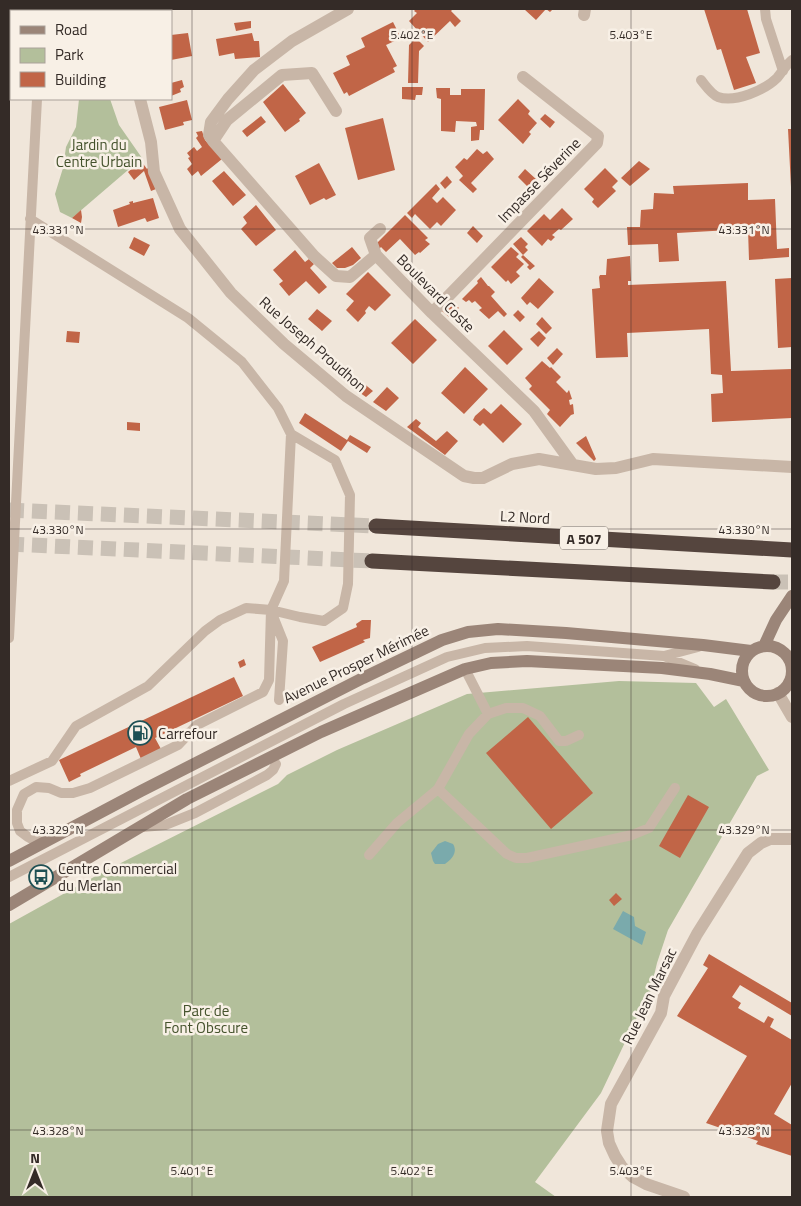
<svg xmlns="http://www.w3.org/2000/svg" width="801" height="1206" viewBox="0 0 801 1206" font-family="'Titillium Web',sans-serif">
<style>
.green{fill:#b3bf9b}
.water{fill:#7aaaac}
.building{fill:#c16547}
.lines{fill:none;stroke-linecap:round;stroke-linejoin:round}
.highway-tunnel{stroke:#cac1b6;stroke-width:15;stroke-dasharray:15 8;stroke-linecap:butt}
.lane{stroke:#c8b6a7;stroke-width:10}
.street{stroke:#c8b6a7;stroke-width:12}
.secondary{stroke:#9b8578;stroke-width:12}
.highway{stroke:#55453e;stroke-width:15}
.ticks{fill:none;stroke:#342b27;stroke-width:1;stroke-opacity:0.45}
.labels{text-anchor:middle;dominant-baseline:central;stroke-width:5;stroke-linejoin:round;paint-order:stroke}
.shield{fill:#f8f0e6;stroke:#6f6660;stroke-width:1}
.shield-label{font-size:14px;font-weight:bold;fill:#342b27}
.park-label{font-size:15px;fill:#44522c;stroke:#f8f0e6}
.street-label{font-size:15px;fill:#342b27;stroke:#f8f0e6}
.poi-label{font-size:15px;fill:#342b27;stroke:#f8f0e6;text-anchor:start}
.ticks-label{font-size:12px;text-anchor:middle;fill:#342b27;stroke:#f8f0e6;stroke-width:5;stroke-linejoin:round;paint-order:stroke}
</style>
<rect width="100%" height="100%" fill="#f0e6da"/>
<path class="green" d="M 55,9 L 121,9 L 121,11 L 57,11 Z
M 79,99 L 110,99 L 119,125 L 142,158 L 72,218 L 60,212 L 55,194 L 63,168 L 66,147 L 76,127 Z
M 619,681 L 696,683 L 714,707 L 726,699 L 769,770 L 757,776 L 668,930 L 657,963 L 648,1001 L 638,1015 L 601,1093 L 535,1182 L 556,1197 L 9,1197 L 9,924 L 103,872 L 278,784 L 287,775 L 337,750 L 467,694 Z"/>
<path class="water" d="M 445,841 L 453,844 C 458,852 452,859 445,864 L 435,864 L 433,861 L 431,853 L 438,844 Z
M 623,911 L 634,917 L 635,926 L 646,932 L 642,945 L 613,929 Z"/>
<path class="building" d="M 416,9 L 453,9 L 451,11 L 461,21 L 455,27 L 450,21 L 428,42 L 409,21 L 417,13 L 414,11 Z
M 524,9 L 553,9 L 550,12 L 546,9 L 536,20 Z
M 704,9 L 747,9 L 760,53 L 746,57 L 756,83 L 734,90 L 721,49 L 717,50 Z
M 251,21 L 251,28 L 236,31 L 234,23 Z
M 393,22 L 401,38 L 386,45 L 397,66 L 393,68 L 395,72 L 349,96 L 347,92 L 344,94 L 333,73 L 350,65 L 346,56 L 365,47 L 361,38 Z
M 188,33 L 192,56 L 171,60 L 171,35 Z
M 252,33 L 254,41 L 259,41 L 260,57 L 235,59 L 234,53 L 219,56 L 216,39 Z
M 416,38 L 424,46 L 419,51 L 418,83 L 408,83 L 409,45 Z
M 182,80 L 184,87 L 180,89 L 181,92 L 171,96 L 171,83 Z
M 283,84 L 306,113 L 299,119 L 300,121 L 285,132 L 263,102 Z
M 402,87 L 423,87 L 422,95 L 416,95 L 415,100 L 402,99 Z
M 436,88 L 450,88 L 450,95 L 461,95 L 461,89 L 485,89 L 484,130 L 480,130 L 479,140 L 471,141 L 471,127 L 477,126 L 476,122 L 456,121 L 455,132 L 441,131 L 441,99 L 437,98 Z
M 518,99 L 530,111 L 528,114 L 537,123 L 529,132 L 531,134 L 523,144 L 498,120 Z
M 187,100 L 192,120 L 183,122 L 184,125 L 165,130 L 159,107 Z
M 545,114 L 555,122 L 550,128 L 540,119 Z
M 261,116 L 266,122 L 247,137 L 242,131 Z
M 383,118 L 395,170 L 358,180 L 345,128 Z
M 788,129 L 792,129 L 792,187 L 791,187 Z
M 202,131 L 205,140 L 222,159 L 201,176 L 198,171 L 192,176 L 187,169 L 192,164 L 188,158 L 190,157 L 187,153 L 194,147 L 197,151 L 202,147 L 196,138 L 198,136 L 196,132 Z
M 477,149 L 483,154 L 487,151 L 494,159 L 471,183 L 477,189 L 473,193 L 459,180 L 463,176 L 455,167 L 464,158 L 467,160 Z
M 141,161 L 147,169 L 148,168 L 156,189 L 151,191 L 144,171 L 134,180 L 128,172 Z
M 639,161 L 650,169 L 630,186 L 621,178 Z
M 319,163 L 336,195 L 326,200 L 324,198 L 310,205 L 295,176 Z
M 605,168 L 618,181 L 612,187 L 616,191 L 598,208 L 592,202 L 594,199 L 584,189 Z
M 525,169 L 537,180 L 529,188 L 518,177 Z
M 224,171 L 246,195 L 233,206 L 212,181 Z
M 447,176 L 452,182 L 445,189 L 440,183 Z
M 748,183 L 748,200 L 775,199 L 777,249 L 789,248 L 789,257 L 749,260 L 748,229 L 677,233 L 679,261 L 659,262 L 658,244 L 628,245 L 627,227 L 640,227 L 641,210 L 653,209 L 654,193 L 674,194 L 673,186 Z
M 436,184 L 440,189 L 432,198 L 437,203 L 443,197 L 456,210 L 441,226 L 437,222 L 430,229 L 415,214 L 412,218 L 407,213 Z
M 153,198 L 159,218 L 147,222 L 145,218 L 118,227 L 113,210 L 130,204 L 129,202 L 133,201 L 133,203 Z
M 256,205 L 276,230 L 256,246 L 241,229 L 247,223 L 243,217 Z
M 562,208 L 573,219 L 561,230 L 559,229 L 552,235 L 555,237 L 551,241 L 548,239 L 542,246 L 527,231 L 544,214 L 550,220 Z
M 81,210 L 82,217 L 81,223 L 72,218 Z
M 405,215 L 428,238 L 425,240 L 430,244 L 420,253 L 419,252 L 415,255 L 400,239 L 386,252 L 381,247 L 379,249 L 375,245 Z
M 473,226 L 483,236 L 477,243 L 467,233 Z
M 134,237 L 150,245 L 144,256 L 129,248 Z
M 521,237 L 528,244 L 525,247 L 528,250 L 523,255 L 535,266 L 530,270 L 527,267 L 529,265 L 521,257 L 523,255 L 513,244 Z
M 352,247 L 361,258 L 353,265 L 345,268 L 337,268 L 332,263 Z
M 511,247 L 519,254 L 516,257 L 524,264 L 516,272 L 520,276 L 511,284 L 508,280 L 506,282 L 491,267 Z
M 295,250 L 305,262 L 309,259 L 314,264 L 310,268 L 327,287 L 319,294 L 306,281 L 289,296 L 279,284 L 283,281 L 273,270 Z
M 630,256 L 631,281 L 628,281 L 628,285 L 726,281 L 731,371 L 792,369 L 792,418 L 712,422 L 711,394 L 723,393 L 722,375 L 711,374 L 709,329 L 627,333 L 628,357 L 596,358 L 592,289 L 600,288 L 599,277 L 600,275 L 606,275 L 607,259 Z
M 368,272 L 391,295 L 375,311 L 369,306 L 365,311 L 366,313 L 358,322 L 346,310 L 354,301 L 346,294 Z
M 481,277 L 488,286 L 489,286 L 495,292 L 491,296 L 507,314 L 504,317 L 498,311 L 489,319 L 479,310 L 482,308 L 475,301 L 472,303 L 469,300 L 466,302 L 462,299 L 478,283 L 477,281 Z
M 539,278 L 554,292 L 538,309 L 530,302 L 527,305 L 521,298 Z
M 792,278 L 792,347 L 778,348 L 775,279 Z
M 452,301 L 459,308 L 449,317 L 442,311 Z
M 317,309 L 332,321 L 322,331 L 308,319 Z
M 518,310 L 525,317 L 520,322 L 513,315 Z
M 542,317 L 552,328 L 546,334 L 536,324 Z
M 415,319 L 437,340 L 413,364 L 391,343 Z
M 504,330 L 523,349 L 507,365 L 488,346 Z
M 67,331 L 80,332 L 79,343 L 66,342 Z
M 539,331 L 546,338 L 538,347 L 530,339 Z
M 557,348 L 563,354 L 553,365 L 547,358 Z
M 542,361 L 550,368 L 551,367 L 561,377 L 556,382 L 567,393 L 569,390 L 572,399 L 569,400 L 570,405 L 573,404 L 574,414 L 571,415 L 560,427 L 547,414 L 550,410 L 529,389 L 532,386 L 525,378 Z
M 465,367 L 488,389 L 464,414 L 441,393 Z
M 357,378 L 373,391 L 366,397 L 350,386 Z
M 387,387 L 399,398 L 386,411 L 373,402 Z
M 501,404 L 522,424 L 503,443 L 483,423 L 480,426 L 473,420 L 475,416 L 484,408 L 491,414 Z
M 305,413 L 347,440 L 350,435 L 371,447 L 367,453 L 348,441 L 341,451 L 299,423 Z
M 416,419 L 421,423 L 418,427 L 436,441 L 447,431 L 458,441 L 445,455 L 407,427 Z
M 127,422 L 140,423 L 140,431 L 127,430 Z
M 586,436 L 596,459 L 594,461 L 576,443 Z
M 362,620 L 371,620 L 370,638 L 363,640 L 365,642 L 320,662 L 312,647 L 357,627 L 356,624 Z
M 244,659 L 246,665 L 240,668 L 238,662 Z
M 234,677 L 243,696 L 155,738 L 161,749 L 141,759 L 136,747 L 80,774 L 81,776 L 69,782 L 59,760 Z
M 528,717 L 593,793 L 551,829 L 486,753 Z
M 688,795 L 709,807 L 680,858 L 659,846 Z
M 616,893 L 622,899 L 614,906 L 609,900 Z
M 709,954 L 792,1003 L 792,1016 L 740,985 L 732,997 L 741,1003 L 738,1008 L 764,1023 L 768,1016 L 774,1019 L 770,1027 L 792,1040 L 792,1083 L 774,1114 L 792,1125 L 792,1156 L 756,1144 L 758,1141 L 706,1123 L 747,1056 L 677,1016 L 708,968 L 703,965 Z"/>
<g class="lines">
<path class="highway-tunnel" d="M 9,510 L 376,526
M 9,544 L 372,561
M 773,582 L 792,582"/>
<path class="lane" d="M 765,9 L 766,19 L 783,71
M 9,13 L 11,18
M 701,80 C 706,86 711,94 718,97 C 735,103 765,90 777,78 C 782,72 786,65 792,60
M 273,616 L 283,641 L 279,700
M 9,638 L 37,99
M 664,656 L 695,669
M 787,657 L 792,655
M 465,669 L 488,714
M 9,781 L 52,761 L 76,726 L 148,686 L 205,631 L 220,620 L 246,608 L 271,610 L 300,617 L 324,621 L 343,608 L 348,584 L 350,495 L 335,460 L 291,434 L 278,408 L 242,362 L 188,318 L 30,219
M 438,789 L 507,854 L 516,858 L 527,858 L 632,835 L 649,828 L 675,788
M 143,827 L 165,825 L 195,813 L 267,775 L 273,770 L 276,764
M 46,841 L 35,841 L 28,837 L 20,831 L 17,823 L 17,810 L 24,794 L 36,787 L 49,788 L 61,793 L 73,793 L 90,788 L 178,745 L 197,725 L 263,692 L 269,680 L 271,610 L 284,581 L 291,434
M 369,855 L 397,823 L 438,789 L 469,734 L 488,714 L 506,708 L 523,708 L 540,716 L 559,741 L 566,741 L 579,735
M 9,877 L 344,704 L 447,657 L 485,648 L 527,646 L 664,656 L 698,647"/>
<path class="street" d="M 129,9 L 129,11
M 348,9 L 292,41 L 254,70 L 228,99 L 211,122 L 209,135 L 213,141 L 314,256 L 336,276 L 350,277 L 376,255 L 432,313 L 534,411 L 573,465 L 596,469 L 616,468 L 653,459 L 792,467
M 584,15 L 585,9
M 140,99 L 151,142 L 154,172 L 180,229 L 231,293 L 284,344 L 346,396 L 464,476 L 474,478 L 483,478 L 512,464 L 539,459 L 573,465
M 213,141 L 227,120 L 282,75 L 312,73 L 336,111
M 376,255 L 370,238 L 380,229
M 432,313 L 597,143 L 598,136 L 523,77
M 778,693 L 792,717
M 684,1197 L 646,1184 L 633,1177 L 622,1167 L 615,1156 L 609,1143 L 607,1131 L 611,1104 L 661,1013 L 664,996 L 697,934 L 748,853 L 761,843 L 770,839 L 792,839"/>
<path class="secondary" d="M 764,646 L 776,620 L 792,596
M742 671a25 25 0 1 1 50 0a25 25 0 1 1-50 0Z
M 9,861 L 141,791 L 363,678 L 442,640 L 468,632 L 498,629 L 566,633 L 703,645 L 751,651
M 9,905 L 187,799 L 321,732 L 465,669 L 491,663 L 527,661 L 662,668 L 710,674 L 744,681"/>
<path class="highway" d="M 376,526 L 792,550
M 372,561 L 773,582"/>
</g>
<path class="ticks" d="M 192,9 L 192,1197M 412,9 L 412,1197M 631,9 L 631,1197M 9,229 L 792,229M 9,529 L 792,529M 9,830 L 792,830M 9,1130 L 792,1130"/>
<defs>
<g id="fuel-ring" transform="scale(1.25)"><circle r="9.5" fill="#f8f0e6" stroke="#1e5054" stroke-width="1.5"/><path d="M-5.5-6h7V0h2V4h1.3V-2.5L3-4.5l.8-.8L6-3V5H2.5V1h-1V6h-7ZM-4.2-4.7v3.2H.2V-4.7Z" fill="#1e5054"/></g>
<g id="bus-ring" transform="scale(1.25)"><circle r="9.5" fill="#f8f0e6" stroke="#1e5054" stroke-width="1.5"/><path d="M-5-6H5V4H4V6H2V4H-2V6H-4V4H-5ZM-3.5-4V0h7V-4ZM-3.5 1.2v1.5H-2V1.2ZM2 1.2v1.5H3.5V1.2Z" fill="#1e5054"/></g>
</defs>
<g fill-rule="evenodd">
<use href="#fuel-ring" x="140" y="733"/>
<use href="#bus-ring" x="41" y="877"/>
</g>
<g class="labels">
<rect class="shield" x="560" y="526.5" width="48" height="23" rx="4"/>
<g class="shield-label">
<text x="584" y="538">A 507</text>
</g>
<g class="park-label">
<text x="99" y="144">Jardin du<tspan x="99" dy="17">Centre Urbain</tspan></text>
<text x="206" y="1010">Parc de<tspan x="206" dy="17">Font Obscure</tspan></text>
</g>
<g class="street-label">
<text transform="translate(539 180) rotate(-46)">Impasse Séverine</text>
<text transform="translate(436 293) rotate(45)">Boulevard Coste</text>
<text transform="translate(313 344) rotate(41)">Rue Joseph Proudhon</text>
<text transform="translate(525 517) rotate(3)">L2 Nord</text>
<text transform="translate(356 664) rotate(-26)">Avenue Prosper Mérimée</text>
<text transform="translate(649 996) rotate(-64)">Rue Jean Marsac</text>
</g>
<g class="poi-label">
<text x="158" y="733">Carrefour</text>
<text x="58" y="868">Centre Commercial<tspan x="58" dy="17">du Merlan</tspan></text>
</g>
</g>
<g class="ticks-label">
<text x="412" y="39">5.402°E</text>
<text x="631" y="39">5.403°E</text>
<text x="58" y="234">43.331°N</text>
<text x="744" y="234">43.331°N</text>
<text x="58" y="534">43.330°N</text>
<text x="744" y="534">43.330°N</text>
<text x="58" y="834">43.329°N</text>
<text x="744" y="834">43.329°N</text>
<text x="58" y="1135">43.328°N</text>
<text x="744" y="1135">43.328°N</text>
<text x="192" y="1175">5.401°E</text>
<text x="412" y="1175">5.402°E</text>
<text x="631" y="1175">5.403°E</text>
</g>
<rect width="801" height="1206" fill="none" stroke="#342b27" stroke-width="20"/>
<rect x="10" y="10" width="162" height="90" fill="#f8f0e6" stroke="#aaa19a"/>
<rect x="20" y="26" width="25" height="8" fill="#9b8578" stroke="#aaa19a"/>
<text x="55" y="35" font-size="15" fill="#342b27">Road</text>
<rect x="20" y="48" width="25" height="15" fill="#b3bf9b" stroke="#aaa19a"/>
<text x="55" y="60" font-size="15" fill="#342b27">Park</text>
<rect x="20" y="72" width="25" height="15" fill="#c16547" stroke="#aaa19a"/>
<text x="55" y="85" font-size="15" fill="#342b27">Building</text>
<g transform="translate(35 1171)" stroke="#f8f0e6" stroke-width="4" paint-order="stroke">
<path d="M0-4L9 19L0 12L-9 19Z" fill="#342b27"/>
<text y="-8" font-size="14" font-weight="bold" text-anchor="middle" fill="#342b27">N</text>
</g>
</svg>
